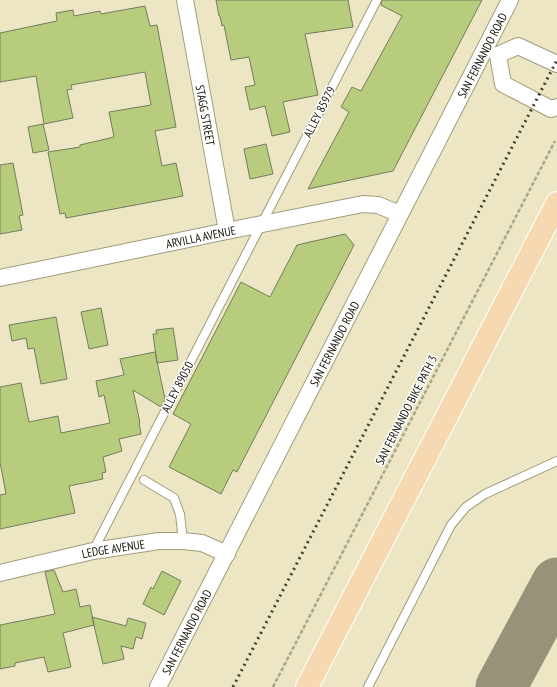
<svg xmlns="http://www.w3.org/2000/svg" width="557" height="687" viewBox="0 0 557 687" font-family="'PT Sans Narrow',sans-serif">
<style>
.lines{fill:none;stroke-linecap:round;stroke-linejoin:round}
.taxiway{stroke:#989279;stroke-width:51}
.building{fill:#b8cc7d;stroke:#747c5f}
.lane-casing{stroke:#a29c7c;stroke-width:10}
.street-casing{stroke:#a29c7c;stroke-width:18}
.primary-casing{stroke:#fff;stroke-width:24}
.path{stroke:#aba68a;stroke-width:2.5;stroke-dasharray:4 2;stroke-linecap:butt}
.lane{stroke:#fff;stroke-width:8}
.street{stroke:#fff;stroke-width:16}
.primary{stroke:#f6d9b0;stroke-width:22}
.rail{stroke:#423f2e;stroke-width:3;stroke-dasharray:2 4;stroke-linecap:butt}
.labels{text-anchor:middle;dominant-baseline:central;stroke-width:3;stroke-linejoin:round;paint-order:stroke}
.street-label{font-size:12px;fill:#141206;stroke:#fff}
</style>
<rect width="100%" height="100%" fill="#ede6c4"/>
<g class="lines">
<path class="taxiway" d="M 501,687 L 557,583"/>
</g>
<path class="building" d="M 216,0 L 348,0 L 353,27 L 305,34 L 318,95 L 283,102 L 290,132 L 272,136 L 265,106 L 250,110 L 245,87 L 255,85 L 249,57 L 231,60 L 224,25 L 222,26 L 220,16 L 219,16 Z
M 382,0 L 482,0 L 393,171 L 308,189 L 349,112 L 341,107 L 352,87 L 361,91 L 402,16 L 381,5 Z
M 145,6 L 150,26 L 157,25 L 176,127 L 155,131 L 162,166 L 176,163 L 183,196 L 66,218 L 65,213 L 60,214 L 48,152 L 80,147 L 80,145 L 114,137 L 109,112 L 151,105 L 145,72 L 71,85 L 72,89 L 67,90 L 73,118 L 44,124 L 36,76 L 0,82 L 0,33 L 57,21 L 56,13 L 73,10 L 74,16 L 100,11 L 101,14 Z
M 43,124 L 49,150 L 33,153 L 28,127 Z
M 266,144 L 273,174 L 250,179 L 244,149 Z
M 13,163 L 23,215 L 19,216 L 22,230 L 0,234 L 0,165 Z
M 345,234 L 354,245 L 237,472 L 233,470 L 221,494 L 169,467 L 191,424 L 173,414 L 241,282 L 270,297 L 297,245 Z
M 101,308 L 108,345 L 89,349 L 81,312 Z
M 56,317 L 67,379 L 41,384 L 34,348 L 28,349 L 26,338 L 12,341 L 9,325 Z
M 173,328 L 178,360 L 157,363 L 153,334 L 157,334 L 156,330 Z
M 155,352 L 165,399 L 161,407 L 133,390 L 140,423 L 139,423 L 141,434 L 119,439 L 122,451 L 103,457 L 106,472 L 102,473 L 103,479 L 69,486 L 75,513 L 0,529 L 0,495 L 6,494 L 0,462 L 0,387 L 21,383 L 29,422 L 58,416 L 61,433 L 110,423 L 104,395 L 99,397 L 96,381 L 124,375 L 120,359 Z
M 54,570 L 63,592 L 76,589 L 80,607 L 90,605 L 94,625 L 63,633 L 71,667 L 48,672 L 44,657 L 15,663 L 15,666 L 0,669 L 0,625 L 55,614 L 45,572 Z
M 162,571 L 181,581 L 164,615 L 143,604 L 151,587 L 153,589 Z
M 92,617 L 126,626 L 128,618 L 146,623 L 142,639 L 136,637 L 133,649 L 121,646 L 124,659 L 103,664 Z"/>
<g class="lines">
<g class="lane-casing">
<path id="lane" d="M 144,480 L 174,498 L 180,514 L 183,541
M 93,551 L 377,0
M 368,687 L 451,525 L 466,507 L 485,494 L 557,461"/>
</g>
<g class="street-casing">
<g id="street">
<path id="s1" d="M 185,0 L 227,231"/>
<path d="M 498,55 L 503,84 L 551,109 L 557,107"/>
<path d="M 498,55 L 518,46 L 557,64"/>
<path id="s2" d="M 0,278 L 227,231 L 363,204 L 378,205 L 400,214"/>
<path id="s3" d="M 0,573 L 93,551 L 159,541 L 183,541 L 202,543 L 227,554"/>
<path id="s4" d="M 158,687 L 510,0"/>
</g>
</g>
<g class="primary-casing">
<path id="primary" d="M 307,687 L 557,203"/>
</g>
<path class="path" d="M 273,687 L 555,141"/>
<use href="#lane" class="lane"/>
<use href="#street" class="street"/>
<use href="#primary" class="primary"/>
<path class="rail" d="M 233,687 L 557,60"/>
</g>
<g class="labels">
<g class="street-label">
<text stroke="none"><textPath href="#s4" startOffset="710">SAN FERNANDO ROAD</textPath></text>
<text transform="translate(319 112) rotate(-63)">ALLEY 85979</text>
<text stroke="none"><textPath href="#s1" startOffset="117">STAGG STREET</textPath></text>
<text stroke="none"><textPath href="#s2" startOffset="205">ARVILLA AVENUE</textPath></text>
<text stroke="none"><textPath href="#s4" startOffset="386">SAN FERNANDO ROAD</textPath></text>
<text transform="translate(177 387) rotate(-63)">ALLEY 89050</text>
<text transform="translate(406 410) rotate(-63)">SAN FERNANDO BIKE PATH 3</text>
<text stroke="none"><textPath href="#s3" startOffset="116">LEDGE AVENUE</textPath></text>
<text stroke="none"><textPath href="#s4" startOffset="62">SAN FERNANDO ROAD</textPath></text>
</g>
</g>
</svg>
